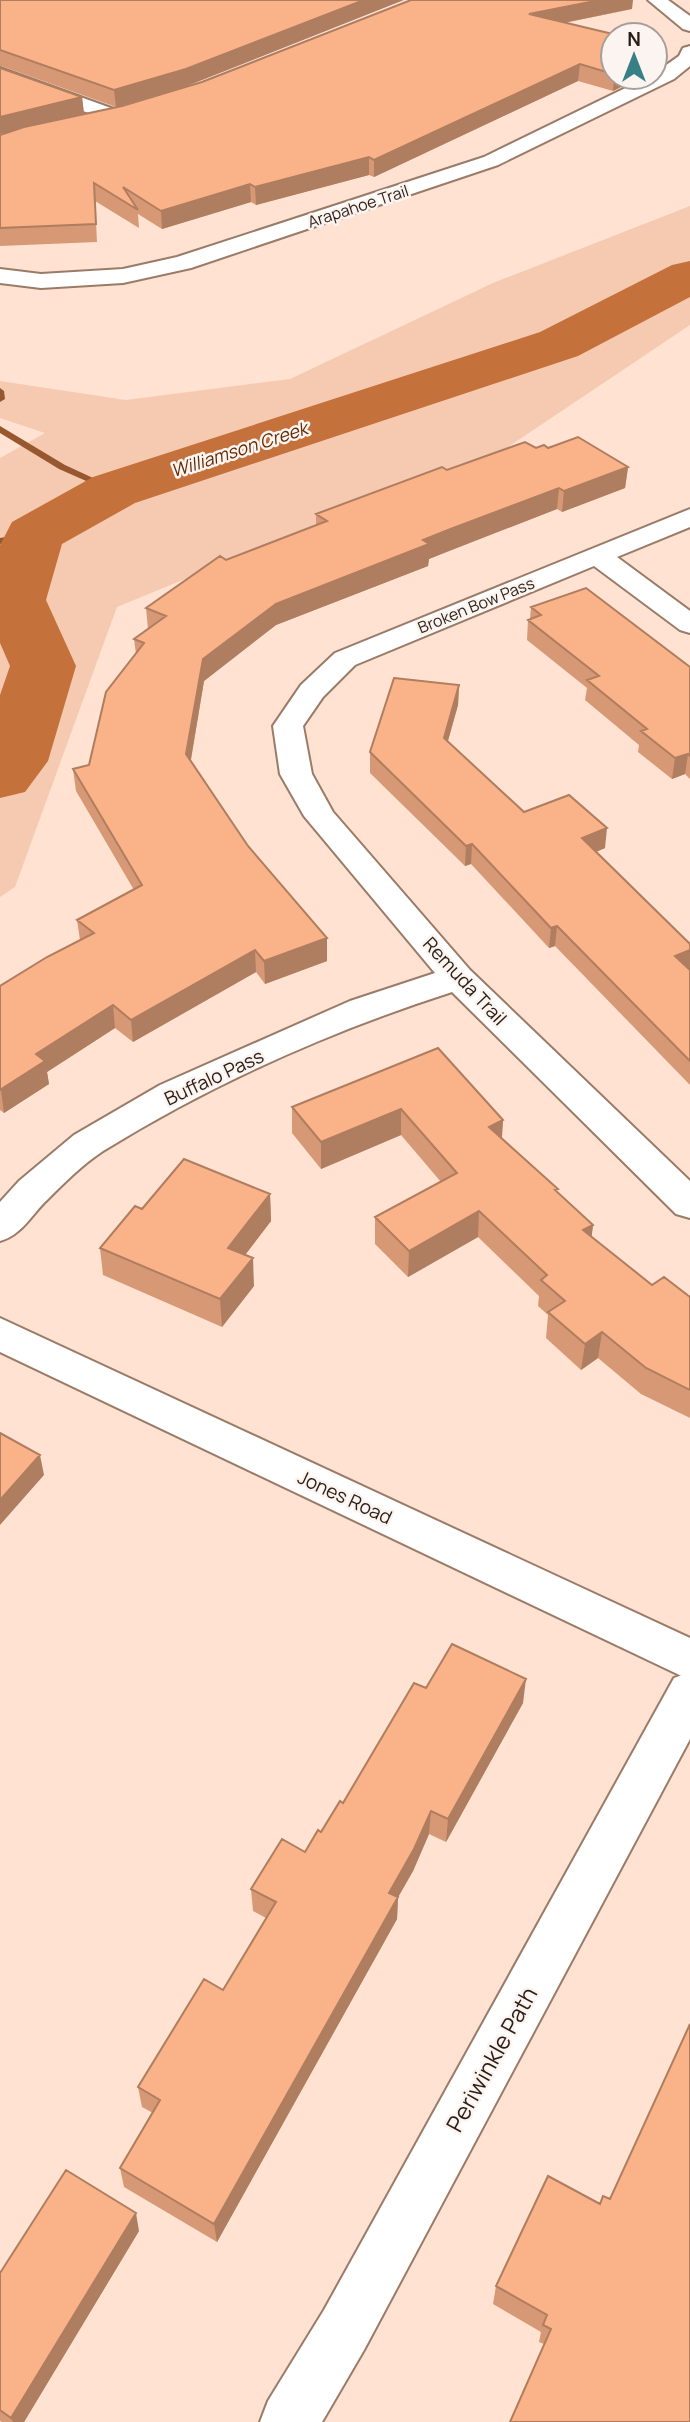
<svg xmlns="http://www.w3.org/2000/svg" width="690" height="2422" viewBox="0 0 690 2422" font-family="Manrope,sans-serif">
<style>
.green{fill:#f6cab1}
.lines{fill:none;stroke-linecap:round;stroke-linejoin:round}
.stream{fill:#975830;fill-rule:evenodd}
.river{fill:#c5713b;fill-rule:evenodd}
.street-casing{stroke:#9a7b68;stroke-width:4}
.secondary-casing{stroke:#9a7b68;stroke-width:4}
.street{fill:#fff;fill-rule:evenodd}
.secondary{fill:#fff;fill-rule:evenodd}
.wall{fill:#d79975}
.shaded-wall{fill:#af7d5f}
.building{fill:#fab288;stroke:#af7d5f;stroke-width:2}
.labels{text-anchor:middle;dominant-baseline:central;stroke-width:5;stroke-linejoin:round;paint-order:stroke}
.far-street-label{font-size:16px;fill:#2b1e16;stroke:#fcf4f0}
.far-water-label{font-size:18px;font-style:italic;fill:#622b00;stroke:#fcf4f0}
.street-label{font-size:19px;fill:#2b1e16;stroke:#fcf4f0}
.near-street-label{font-size:23px;fill:#2b1e16;stroke:#fcf4f0}
</style>
<rect width="100%" height="100%" fill="#ffe2d2"/>
<path class="green" d="M 690,206 L 690,325 L 508,447 L 117,607 L 15,887 L 0,897 L 0,458 L 45,433 L 0,418 L 0,381 L 126,400 L 290,379 L 493,283 Z"/>
<g class="lines">
<path class="stream" d="M 0,388 L 4,391 L 5,399 L 0,402 Z
M 0,426 L 65,465 L 119,490 L 111,492 L 59,469 L 0,433 Z
M 34,532 L 39,535 L 37,537 L 0,544 L 0,538 Z"/>
<path class="river" d="M 690,261 L 690,297 L 578,356 L 135,503 L 62,544 L 46,600 L 76,666 L 48,761 L 25,792 L 0,798 L 0,695 L 10,666 L 0,643 L 0,545 L 12,522 L 93,477 L 540,332 L 672,265 Z"/>
<g class="street-casing">
<path id="street" d="M 648,0 L 668,0 L 690,16 L 690,31 L 683,29 Z
M 690,46 L 690,66 L 674,79 L 498,165 L 191,268 L 123,283 L 41,288 L 0,283 L 0,269 L 41,274 L 123,269 L 177,257 L 484,157 L 648,77 L 655,77 L 655,73 L 679,56 L 683,48 Z
M 0,68 L 122,112 L 125,116 L 122,120 L 108,120 L 0,81 Z
M 690,509 L 690,527 L 617,557 L 690,611 L 690,633 L 680,630 L 594,566 L 355,665 L 323,697 L 303,726 L 312,774 L 333,812 L 470,970 L 690,1181 L 690,1218 L 676,1214 L 452,992 C 331,1031 211,1084 103,1151 C 83,1164 64,1183 47,1200 C 31,1215 22,1235 0,1241 L 0,1202 L 19,1181 L 74,1135 L 160,1085 L 350,1001 L 435,973 L 304,816 L 280,774 L 273,726 L 301,685 L 335,653 Z
M 690,1672 L 690,1739 L 364,2350 L 322,2422 L 260,2422 L 268,2401 L 324,2310 L 674,1678 Z"/>
</g>
<g class="secondary-casing">
<path id="secondary" d="M 0,1318 L 690,1638 L 690,1680 L 0,1352 Z"/>
</g>
<use href="#street" class="street"/>
<use href="#secondary" class="secondary"/>
</g>
<path class="wall" d="M 0,0 L 187,86 L 116,107 L 1,66 L 0,66 Z
M 632,9 L 564,23 L 613,35 L 613,77 L 636,77 L 635,80 L 613,91 L 578,81 L 374,177 L 369,175 L 256,205 L 251,202 L 162,229 L 138,214 L 139,228 L 95,201 L 97,242 L 0,246 L 0,135 L 7,133 L 0,134 L 0,68 L 82,97 L 84,114 Z
M 536,448 L 548,448 L 628,467 L 625,488 L 562,512 L 557,509 L 447,551 L 429,559 L 428,566 L 276,625 L 204,681 L 191,760 L 248,846 L 327,938 L 327,961 L 265,984 L 256,972 L 133,1042 L 115,1028 L 47,1072 L 49,1084 L 4,1113 L 0,1110 L 0,986 L 80,940 L 77,920 L 134,890 L 76,791 L 73,769 L 89,765 L 136,654 L 134,639 L 148,629 L 146,608 L 226,560 L 316,525 L 316,514 L 447,470 Z
M 531,607 L 690,667 L 690,779 L 685,774 L 672,779 L 638,752 L 639,745 L 585,700 L 587,688 L 527,640 L 528,620 L 530,619 Z
M 459,685 L 458,705 L 448,741 L 524,812 L 605,848 L 596,852 L 690,944 L 690,1085 L 555,946 L 549,948 L 471,864 L 465,866 L 370,773 L 370,752 Z
M 438,1048 L 503,1120 L 502,1138 L 558,1193 L 593,1225 L 591,1237 L 652,1285 L 690,1297 L 690,1418 L 641,1394 L 598,1358 L 581,1370 L 546,1338 L 548,1315 L 538,1306 L 539,1296 L 478,1237 L 408,1277 L 375,1244 L 375,1217 L 441,1182 L 401,1135 L 321,1169 L 292,1133 L 292,1107 Z
M 270,1194 L 271,1221 L 245,1255 L 254,1286 L 222,1327 L 103,1275 L 100,1248 L 142,1209 Z
M 426,1688 L 523,1703 L 446,1842 L 429,1834 L 413,1871 L 398,1897 L 397,1919 L 217,2242 L 124,2187 L 120,2168 L 153,2113 L 142,2107 L 138,2087 L 223,1990 L 266,1918 L 253,1911 L 251,1889 L 305,1852 L 343,1803 Z
M 610,2199 L 544,2344 L 539,2342 L 541,2332 L 493,2304 L 496,2286 L 600,2204 Z
M 139,2231 L 24,2422 L 2,2422 L 0,2421 L 0,2273 Z"/>
<path class="shaded-wall" d="M 364,0 L 404,0 L 187,86 L 116,107 L 114,90 Z
M 600,0 L 633,0 L 632,9 L 528,30 L 529,14 Z
M 580,64 L 578,81 L 374,177 L 374,160 Z
M 614,77 L 636,77 L 635,80 L 613,91 Z
M 82,97 L 84,114 L 0,134 L 0,117 Z
M 369,157 L 369,175 L 256,205 L 255,187 Z
M 250,184 L 251,202 L 162,229 L 161,211 Z
M 628,467 L 625,488 L 562,512 L 564,491 Z
M 559,488 L 557,509 L 429,559 L 428,566 L 276,625 L 204,681 L 188,776 L 186,754 L 203,659 L 276,604 L 423,540 Z
M 459,685 L 458,705 L 443,758 L 444,738 Z
M 688,754 L 685,774 L 672,779 L 675,758 Z
M 607,828 L 605,848 L 580,859 L 582,838 Z
M 472,844 L 471,864 L 465,866 L 466,846 Z
M 557,926 L 555,946 L 549,948 L 551,928 Z
M 327,938 L 327,961 L 265,984 L 264,961 Z
M 255,950 L 256,972 L 133,1042 L 131,1020 Z
M 690,950 L 690,970 L 675,956 Z
M 113,1005 L 115,1028 L 47,1072 L 49,1084 L 4,1113 L 1,1090 L 36,1054 Z
M 401,1109 L 401,1135 L 321,1169 L 321,1142 Z
M 503,1120 L 501,1147 L 489,1127 Z
M 270,1194 L 271,1221 L 229,1276 L 228,1248 Z
M 479,1211 L 478,1237 L 408,1277 L 409,1251 Z
M 593,1225 L 590,1251 L 583,1230 Z
M 253,1258 L 254,1286 L 222,1327 L 220,1299 Z
M 602,1332 L 598,1358 L 581,1370 L 585,1344 Z
M 40,1455 L 44,1475 L 0,1525 L 0,1500 Z
M 526,1679 L 523,1703 L 446,1842 L 448,1819 Z
M 431,1811 L 429,1834 L 413,1871 L 388,1915 L 389,1893 Z
M 398,1897 L 397,1919 L 217,2242 L 214,2224 Z
M 136,2213 L 139,2231 L 24,2422 L 13,2422 L 11,2418 Z"/>
<path class="building" d="M 0,0 L 364,0 L 186,69 L 114,90 L 0,50 Z
M 411,0 L 600,0 L 529,14 L 617,35 L 613,35 L 613,74 L 580,64 L 374,160 L 369,157 L 255,187 L 250,184 L 161,211 L 123,187 L 138,210 L 94,183 L 96,224 L 0,228 L 0,135 L 24,127 L 122,106 L 202,82 Z
M 0,68 L 82,97 L 0,117 Z
M 578,437 L 628,467 L 564,491 L 559,488 L 448,530 L 423,540 L 429,544 L 276,604 L 203,659 L 186,754 L 248,846 L 327,938 L 264,961 L 255,950 L 131,1020 L 113,1005 L 36,1054 L 45,1061 L 0,1090 L 0,986 L 47,957 L 94,933 L 77,920 L 142,885 L 73,769 L 89,765 L 106,692 L 144,643 L 134,639 L 166,616 L 146,608 L 220,556 L 226,560 L 327,521 L 316,514 L 442,467 L 447,470 L 525,442 L 536,448 L 544,445 L 548,448 Z
M 586,588 L 690,667 L 690,756 L 688,754 L 675,758 L 641,731 L 647,729 L 587,680 L 599,676 L 528,620 L 541,615 L 531,607 Z
M 394,678 L 459,685 L 444,738 L 524,812 L 569,795 L 607,828 L 582,838 L 690,944 L 690,950 L 675,956 L 690,970 L 690,1061 L 557,926 L 551,928 L 472,844 L 466,846 L 370,752 Z
M 438,1048 L 503,1120 L 489,1127 L 558,1189 L 555,1190 L 593,1225 L 583,1230 L 652,1285 L 664,1277 L 690,1297 L 690,1390 L 646,1368 L 602,1332 L 585,1344 L 548,1312 L 565,1301 L 541,1280 L 547,1275 L 479,1211 L 409,1251 L 375,1217 L 457,1173 L 401,1109 L 321,1142 L 292,1107 Z
M 184,1159 L 270,1194 L 228,1248 L 253,1258 L 220,1299 L 100,1248 L 135,1206 L 142,1209 Z
M 0,1433 L 40,1455 L 0,1500 Z
M 452,1644 L 526,1679 L 448,1819 L 431,1811 L 414,1849 L 389,1893 L 398,1897 L 214,2224 L 120,2168 L 160,2100 L 138,2087 L 204,1979 L 223,1990 L 276,1902 L 251,1889 L 282,1839 L 305,1852 L 318,1830 L 321,1832 L 340,1801 L 343,1803 L 414,1683 L 426,1688 Z
M 690,2024 L 690,2422 L 510,2422 L 551,2329 L 543,2325 L 547,2315 L 496,2286 L 548,2176 L 600,2204 L 603,2196 L 610,2199 Z
M 66,2170 L 136,2213 L 11,2418 L 0,2410 L 0,2273 Z"/>
<g class="labels">
<g class="far-street-label">
<text transform="translate(358 206) rotate(-18)">Arapahoe Trail</text>
<text transform="translate(476 605) rotate(-22)">Broken Bow Pass</text>
</g>
<g class="far-water-label">
<text transform="translate(239 449) rotate(-18)">Williamson Creek</text>
</g>
<g class="street-label">
<text transform="translate(465 981) rotate(47)">Remuda Trail</text>
<text transform="translate(214 1077) rotate(-25)">Buffalo Pass</text>
<text transform="translate(345 1497) rotate(25)">Jones Road</text>
</g>
<g class="near-street-label">
<text transform="translate(491 2059) rotate(-61)">Periwinkle Path</text>
</g>
</g>
<g transform="translate(634 56)"><circle r="33" fill="#fcf4f0" stroke="#a89e99" stroke-width="2"/>
<path d="M0-5L12 26L0 18L-12 26Z" fill="#378085"/>
<text y="-10" font-size="19" font-weight="bold" text-anchor="middle" fill="#2b1e16">N</text>
</g>
</svg>
